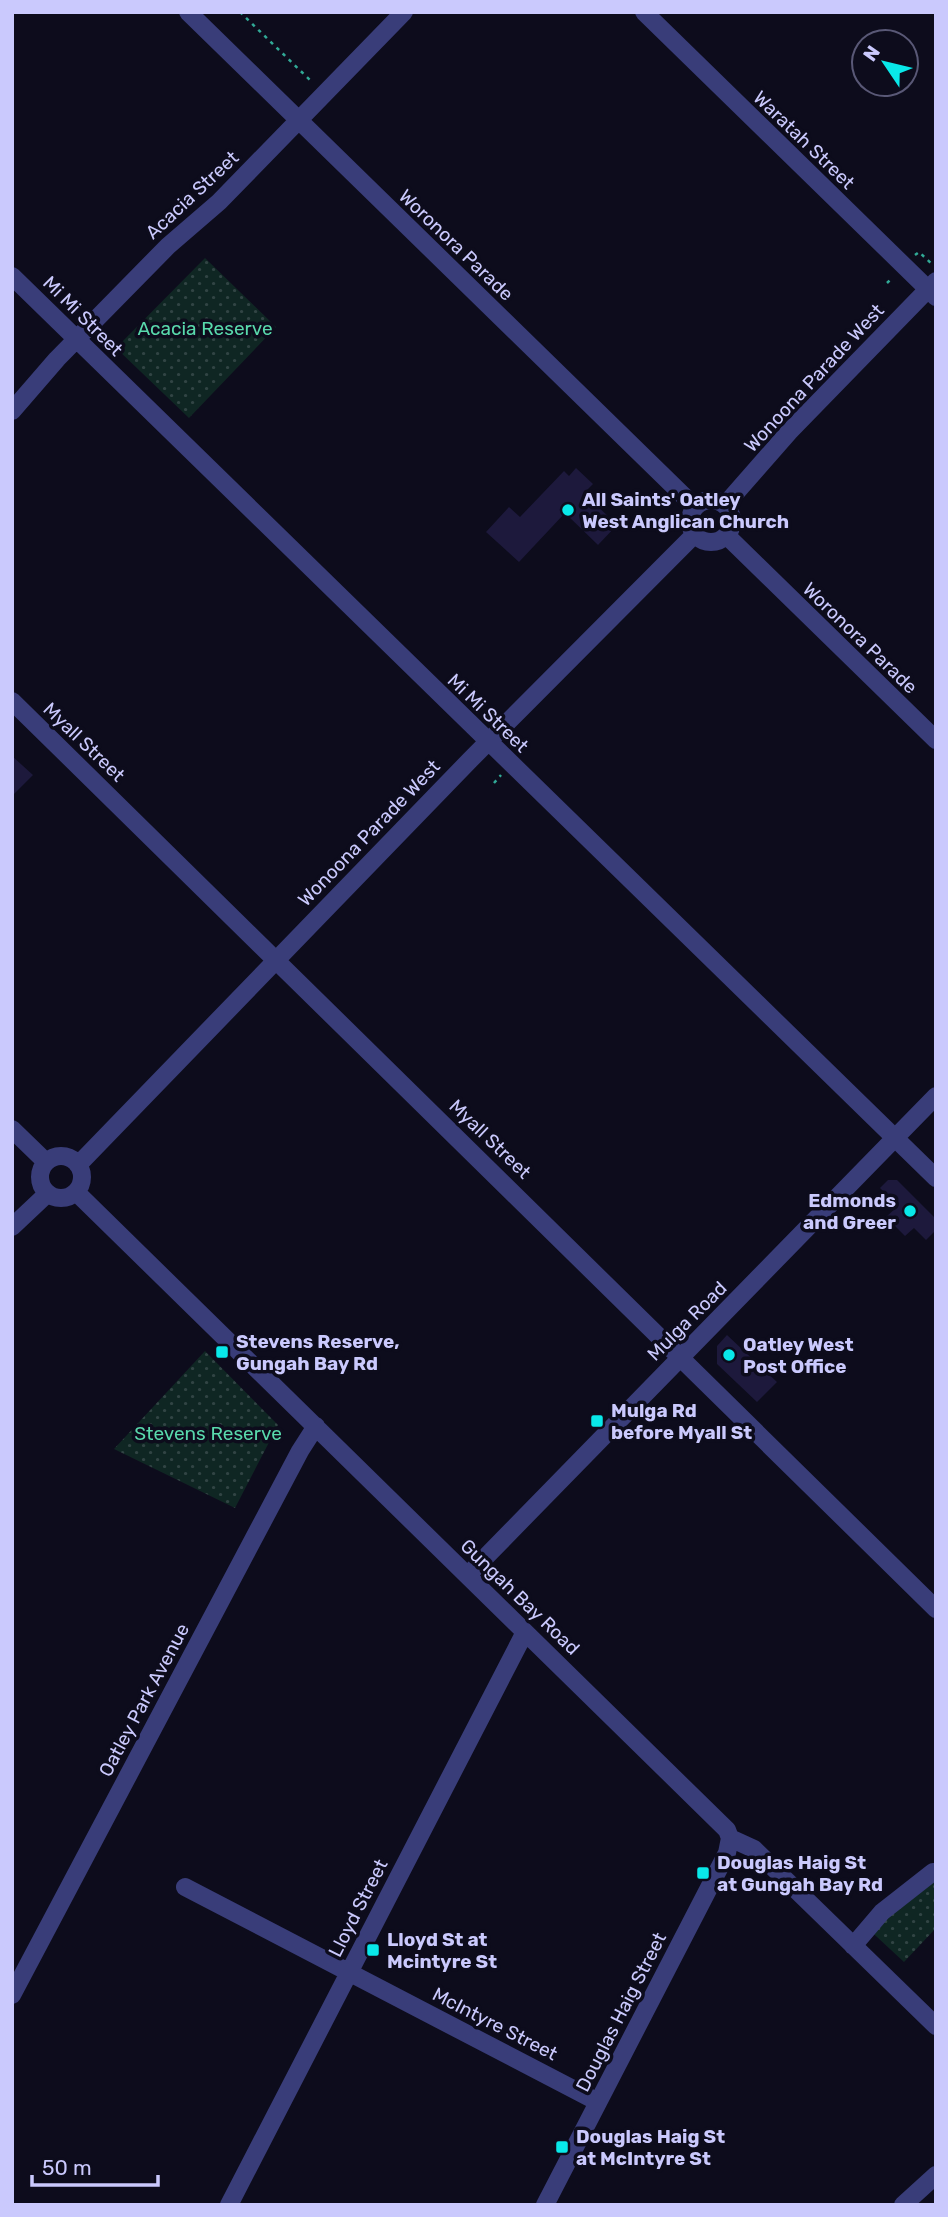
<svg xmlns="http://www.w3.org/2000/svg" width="948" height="2217" viewBox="0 0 948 2217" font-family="Rubik,sans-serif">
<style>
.park{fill:url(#park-dots)}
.building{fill:#1d193c}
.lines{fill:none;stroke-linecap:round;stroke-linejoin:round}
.path{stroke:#31a996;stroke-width:2.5;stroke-dasharray:3.5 5;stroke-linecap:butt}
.minor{stroke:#393d79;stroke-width:18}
.poi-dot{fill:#09e8e9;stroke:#0d0c1c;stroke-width:2.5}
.labels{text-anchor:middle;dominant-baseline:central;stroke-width:7;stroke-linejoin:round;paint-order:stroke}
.street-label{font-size:19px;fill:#cac9fd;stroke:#0d0c1c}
.park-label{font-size:19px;fill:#59d9ac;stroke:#0d0c1c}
.poi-label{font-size:19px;font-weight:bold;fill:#cac9fd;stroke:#0d0c1c;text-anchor:start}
</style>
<defs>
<pattern id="park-dots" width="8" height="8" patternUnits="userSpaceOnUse" patternTransform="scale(1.75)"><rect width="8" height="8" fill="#0f2623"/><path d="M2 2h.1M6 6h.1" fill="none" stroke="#314444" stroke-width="1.8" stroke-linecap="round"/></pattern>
</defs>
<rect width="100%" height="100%" fill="#0d0c1c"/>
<path class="park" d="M 205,258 L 276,327 L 189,418 L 116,348 Z
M 205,1351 L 278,1425 L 235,1508 L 114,1449 Z
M 936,1862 L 936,1928 L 904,1962 L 863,1924 L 875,1923 Z"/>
<path class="building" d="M 576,468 L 593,484 L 584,493 L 617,525 L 598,545 L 565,513 L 519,562 L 486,532 L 509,507 L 520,517 L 564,471 L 569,476 Z
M 12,756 L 33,775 L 12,796 Z
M 888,1180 L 897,1180 L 936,1219 L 936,1230 L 926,1240 L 914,1228 L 905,1236 L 886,1217 L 898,1206 L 880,1188 Z
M 727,1335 L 777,1382 L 757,1402 L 717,1364 L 717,1346 Z"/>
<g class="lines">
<path class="path" d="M 240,12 L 313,83
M 915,255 L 919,252 L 933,265
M 887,283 L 893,277
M 494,783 L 501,775"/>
<path class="minor" d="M 188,12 L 695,507
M 644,12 L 936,297
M 12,276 L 936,1178
M 12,411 L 57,359 L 168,246 L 219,202 L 404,12
M690 521a21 21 0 1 1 42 0a21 21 0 1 1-42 0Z
M 725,505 L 789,432 L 936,281
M 726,535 L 936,740
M 12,701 L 936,1609
M 12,1129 L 46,1162
M40 1177a21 21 0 1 1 42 0a21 21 0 1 1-42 0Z
M 78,1165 L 470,760 L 695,534
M 76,1192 L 727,1830 L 730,1838 L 727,1853 L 545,2205
M 12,1227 L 47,1194
M 468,1575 L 936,1096
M 730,1838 L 754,1849 L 936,2026
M 185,1887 L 598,2102
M 853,1946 L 882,1912 L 933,1872
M 12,1995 L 300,1451 L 316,1426
M 229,2205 L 525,1632
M 903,2205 L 936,2175"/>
</g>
<g class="poi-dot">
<circle cx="568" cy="510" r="7"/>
<circle cx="910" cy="1211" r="7"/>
<rect x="215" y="1345" width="14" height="14" rx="3.5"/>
<circle cx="729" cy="1355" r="7"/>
<rect x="590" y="1414" width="14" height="14" rx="3.5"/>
<rect x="696" y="1866" width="14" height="14" rx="3.5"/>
<rect x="366" y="1943" width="14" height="14" rx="3.5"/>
<rect x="555" y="2140" width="14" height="14" rx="3.5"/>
</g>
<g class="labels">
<g class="street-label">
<text transform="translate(804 140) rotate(44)">Waratah Street</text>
<text transform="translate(192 195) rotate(-43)">Acacia Street</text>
<text transform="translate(456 245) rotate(44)">Woronora Parade</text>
<text transform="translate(83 316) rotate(45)">Mi Mi Street</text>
<text transform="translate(814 378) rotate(-47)">Wonoona Parade West</text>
<text transform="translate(860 638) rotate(44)">Woronora Parade</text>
<text transform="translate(488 713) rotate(44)">Mi Mi Street</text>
<text transform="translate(84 742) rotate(44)">Myall Street</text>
<text transform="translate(369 833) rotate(-46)">Wonoona Parade West</text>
<text transform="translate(490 1139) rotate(44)">Myall Street</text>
<text transform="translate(687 1321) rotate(-45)">Mulga Road</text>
<text transform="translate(520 1597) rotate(44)">Gungah Bay Road</text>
<text transform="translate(144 1700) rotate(-62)">Oatley Park Avenue</text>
<text transform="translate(358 1908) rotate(-63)">Lloyd Street</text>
<text transform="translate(621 2012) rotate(-63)">Douglas Haig Street</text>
<text transform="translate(495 2024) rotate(27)">McIntyre Street</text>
</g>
<g class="park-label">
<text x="205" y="328">Acacia Reserve</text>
<text x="208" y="1433">Stevens Reserve</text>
</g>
<g class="poi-label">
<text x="582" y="499">All Saints' Oatley<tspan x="582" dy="22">West Anglican Church</tspan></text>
<text x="896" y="1200" text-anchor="end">Edmonds<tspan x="896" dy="22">and Greer</tspan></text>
<text x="236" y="1341">Stevens Reserve,<tspan x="236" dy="22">Gungah Bay Rd</tspan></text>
<text x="743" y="1344">Oatley West<tspan x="743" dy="22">Post Office</tspan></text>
<text x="611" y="1410">Mulga Rd<tspan x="611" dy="22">before Myall St</tspan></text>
<text x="717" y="1862">Douglas Haig St<tspan x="717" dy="22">at Gungah Bay Rd</tspan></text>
<text x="387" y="1939">Lloyd St at<tspan x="387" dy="22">Mcintyre St</tspan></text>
<text x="576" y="2136">Douglas Haig St<tspan x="576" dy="22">at McIntyre St</tspan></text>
</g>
</g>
<rect width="948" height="2217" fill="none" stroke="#cac9fd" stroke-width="28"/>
<g transform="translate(885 63) rotate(305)"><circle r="33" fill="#0d0c1c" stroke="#595876" stroke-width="2"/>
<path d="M0-5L12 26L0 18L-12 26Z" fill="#09e8e9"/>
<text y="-10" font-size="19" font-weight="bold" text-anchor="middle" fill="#cac9fd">N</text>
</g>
<path d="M32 2175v10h126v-10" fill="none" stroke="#cac9fd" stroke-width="3.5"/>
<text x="42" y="2175" font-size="21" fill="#cac9fd" stroke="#0d0c1c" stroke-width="5" paint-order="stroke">50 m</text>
</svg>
